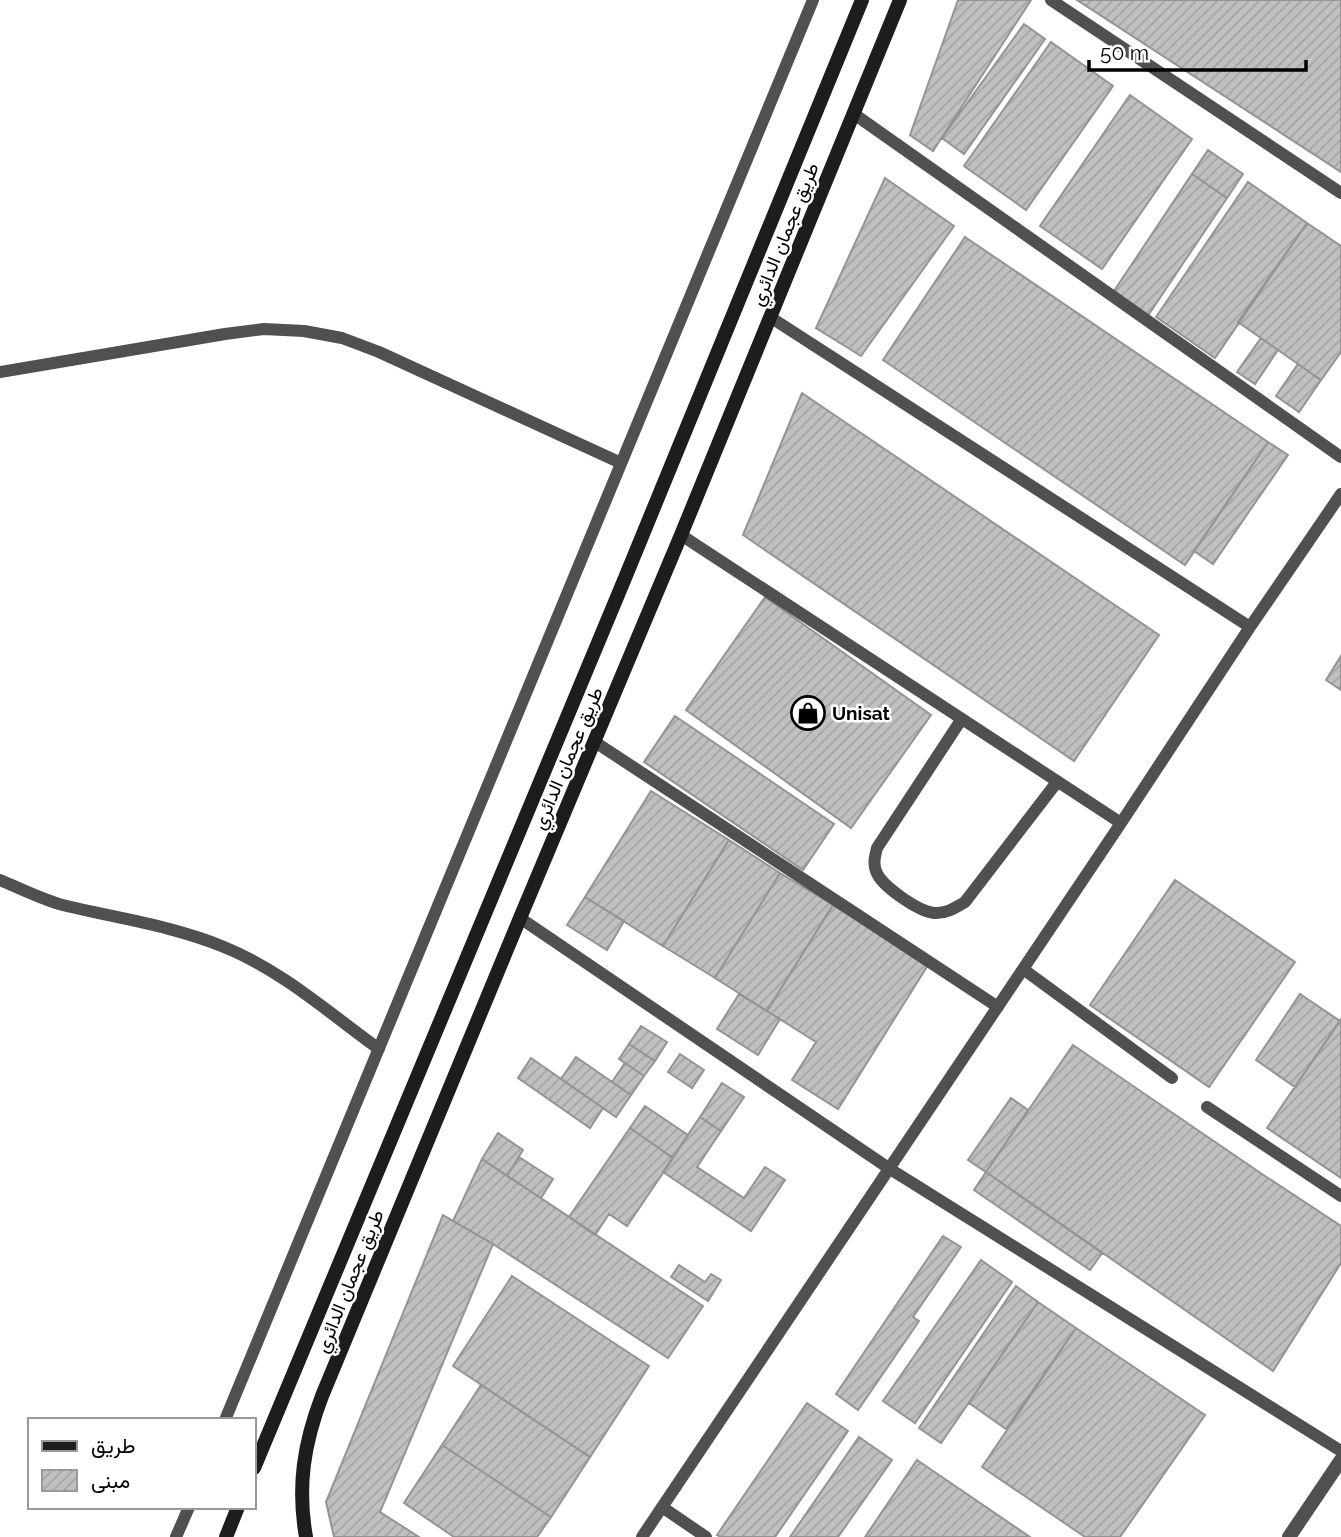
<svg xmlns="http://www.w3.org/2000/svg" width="1341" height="1537" viewBox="0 0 1341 1537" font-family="Raleway,Vazirmatn,sans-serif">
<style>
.building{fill:url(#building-hatch);stroke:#949494;stroke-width:2}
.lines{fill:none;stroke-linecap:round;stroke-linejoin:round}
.service{stroke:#505050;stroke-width:12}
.minor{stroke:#505050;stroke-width:14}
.secondary{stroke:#1d1d1d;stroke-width:14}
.labels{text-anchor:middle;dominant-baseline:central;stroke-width:5;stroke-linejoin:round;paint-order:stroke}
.street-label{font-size:19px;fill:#000;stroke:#fff}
.poi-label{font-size:19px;font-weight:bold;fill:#000;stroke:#fff;text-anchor:start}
</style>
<defs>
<pattern id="building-hatch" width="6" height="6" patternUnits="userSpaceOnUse" patternTransform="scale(1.75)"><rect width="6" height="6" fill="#c0c0c0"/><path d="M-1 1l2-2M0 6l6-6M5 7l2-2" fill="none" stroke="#a3a3a3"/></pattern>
</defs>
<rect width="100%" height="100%" fill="#fff"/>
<path class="building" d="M 958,0 L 1031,0 L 933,151 L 910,135 Z
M 1077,0 L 1341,0 L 1341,172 Z
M 1024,24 L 1045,39 L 964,154 L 942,138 Z
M 1051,42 L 1113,86 L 1026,210 L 964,166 Z
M 1130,95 L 1192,139 L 1102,269 L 1040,226 Z
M 1208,150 L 1243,174 L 1227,198 L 1192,174 Z
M 1192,174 L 1227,198 L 1147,317 L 1112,294 Z
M 885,178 L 954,226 L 861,356 L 816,328 Z
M 1248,182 L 1307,223 L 1215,358 L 1156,317 Z
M 1307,223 L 1341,246 L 1341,352 L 1321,380 L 1238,322 Z
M 965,237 L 1268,442 L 1185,565 L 883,360 Z
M 1261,338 L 1278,350 L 1255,384 L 1237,372 Z
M 1298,364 L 1321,380 L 1299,412 L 1276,396 Z
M 802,393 L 1159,635 L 1074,761 L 743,535 Z
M 1268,442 L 1288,455 L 1213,564 L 1194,551 Z
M 765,597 L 931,715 L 851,828 L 686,710 Z
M 1341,656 L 1341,690 L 1326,680 Z
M 675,716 L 834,824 L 803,870 L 644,762 Z
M 651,791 L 729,840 L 663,946 L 585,897 Z
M 729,840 L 780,873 L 715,978 L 663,946 Z
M 780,873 L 833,905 L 767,1011 L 715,978 Z
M 1175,880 L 1295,962 L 1209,1087 L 1090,1005 Z
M 585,897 L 624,921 L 607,950 L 567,925 Z
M 833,905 L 928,965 L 838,1109 L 792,1080 L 816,1042 L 767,1011 Z
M 739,994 L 780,1019 L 758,1055 L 717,1029 Z
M 1300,994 L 1340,1021 L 1295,1087 L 1256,1060 Z
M 1341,1019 L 1341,1178 L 1267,1128 Z
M 641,1026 L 667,1042 L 655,1061 L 629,1044 Z
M 629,1044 L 655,1061 L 644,1076 L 619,1059 Z
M 1073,1045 L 1262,1174 L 1341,1226 L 1341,1263 L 1273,1371 L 986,1172 Z
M 680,1054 L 704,1070 L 692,1088 L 668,1072 Z
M 576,1057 L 631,1095 L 616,1117 L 561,1079 Z
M 531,1058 L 603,1108 L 590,1128 L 518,1078 Z
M 625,1063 L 644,1076 L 631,1095 L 612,1082 Z
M 722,1083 L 744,1097 L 721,1131 L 700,1117 Z
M 1011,1098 L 1028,1110 L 986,1172 L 968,1160 Z
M 645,1106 L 688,1135 L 673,1158 L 630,1128 Z
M 700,1117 L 721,1131 L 697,1167 L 744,1198 L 765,1167 L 785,1180 L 751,1231 L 663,1172 Z
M 630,1128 L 673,1158 L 627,1226 L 609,1214 L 595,1235 L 569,1217 Z
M 498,1133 L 523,1150 L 507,1176 L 482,1159 Z
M 519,1157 L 553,1179 L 541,1198 L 507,1176 Z
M 482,1159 L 703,1306 L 668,1358 L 493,1244 L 453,1221 Z
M 986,1172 L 1102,1253 L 1090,1270 L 974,1190 Z
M 443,1215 L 493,1244 L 380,1512 L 419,1537 L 334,1537 L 326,1502 Z
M 943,1236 L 961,1247 L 913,1317 L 919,1321 L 858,1410 L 836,1394 Z
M 981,1260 L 1012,1282 L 915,1423 L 883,1401 Z
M 679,1265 L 705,1282 L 711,1274 L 721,1280 L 708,1301 L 671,1277 Z
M 512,1276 L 649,1366 L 590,1457 L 453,1366 Z
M 1016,1286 L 1038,1302 L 941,1443 L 919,1428 Z
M 1038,1302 L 1076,1328 L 1006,1429 L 969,1403 Z
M 1076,1328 L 1205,1415 L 1120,1537 L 1085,1537 L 982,1467 Z
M 481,1385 L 590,1457 L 551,1517 L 442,1445 Z
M 807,1403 L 848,1431 L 775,1537 L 721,1537 L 717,1535 Z
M 859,1437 L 892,1460 L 838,1537 L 790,1537 Z
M 442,1445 L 551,1517 L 537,1537 L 454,1537 L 404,1503 Z
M 917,1460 L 1030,1537 L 865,1537 Z"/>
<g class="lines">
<path class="service" d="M 1051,0 L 1341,193
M 854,114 L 1341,457
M 770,317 L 1250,627
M 0,372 L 225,334 L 264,329 L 304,331 L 342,338 L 379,352 L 621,463
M 681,535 L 1121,823
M 961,720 L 877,848 C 875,856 873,863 876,871 C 881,886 918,911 934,913 C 946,914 955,908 965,902 L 1057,782
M 595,742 L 998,1007
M 0,880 C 19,888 39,898 59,904 C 114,918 171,925 224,947 C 281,970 329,1013 379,1049
M 520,918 L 890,1169 L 1341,1451
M 1023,969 L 1172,1078
M 1207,1107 L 1341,1196
M 225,1420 L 813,0
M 662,1507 L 706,1537
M 176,1537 L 189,1507
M 642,1537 L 1121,823 L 1250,627 L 1341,494"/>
<path class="minor" d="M 1289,1537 L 1341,1460"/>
<path class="secondary" d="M 254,1468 L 625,578 L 862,0
M 226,1537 L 238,1507
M 306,1537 C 297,1486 304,1443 322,1396 L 520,918 L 681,535 L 900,0"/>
</g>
<defs>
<g id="shop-ring" transform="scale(1.75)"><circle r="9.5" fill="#fff" stroke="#000" stroke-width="1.5"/><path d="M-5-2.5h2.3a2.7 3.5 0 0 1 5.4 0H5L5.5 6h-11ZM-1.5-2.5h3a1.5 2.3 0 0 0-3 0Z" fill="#000"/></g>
</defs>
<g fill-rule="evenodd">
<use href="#shop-ring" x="808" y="713"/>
</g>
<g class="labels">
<g class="street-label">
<text transform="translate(784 234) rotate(-68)">طريق عجمان الدائري</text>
<text transform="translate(567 758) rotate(-67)">طريق عجمان الدائري</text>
<text transform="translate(349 1281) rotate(-68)">طريق عجمان الدائري</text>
</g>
<g class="poi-label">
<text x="832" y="713">Unisat</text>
</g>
</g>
<rect x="28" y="1418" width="228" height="91" fill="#ffffff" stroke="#999999" stroke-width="2"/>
<rect x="42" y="1441" width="35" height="10" fill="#1d1d1d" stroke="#999999" stroke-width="2"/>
<text x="91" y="1453" font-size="21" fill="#000000">طريق</text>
<rect x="42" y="1470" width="35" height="21" fill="url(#building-hatch)" stroke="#999999" stroke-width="2"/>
<text x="91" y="1488" font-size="21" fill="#000000">مبنى</text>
<path d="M1089 60v10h217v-10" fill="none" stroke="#000000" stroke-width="3.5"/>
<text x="1100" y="60" font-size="21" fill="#000000" stroke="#ffffff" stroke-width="5" paint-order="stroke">50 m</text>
</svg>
